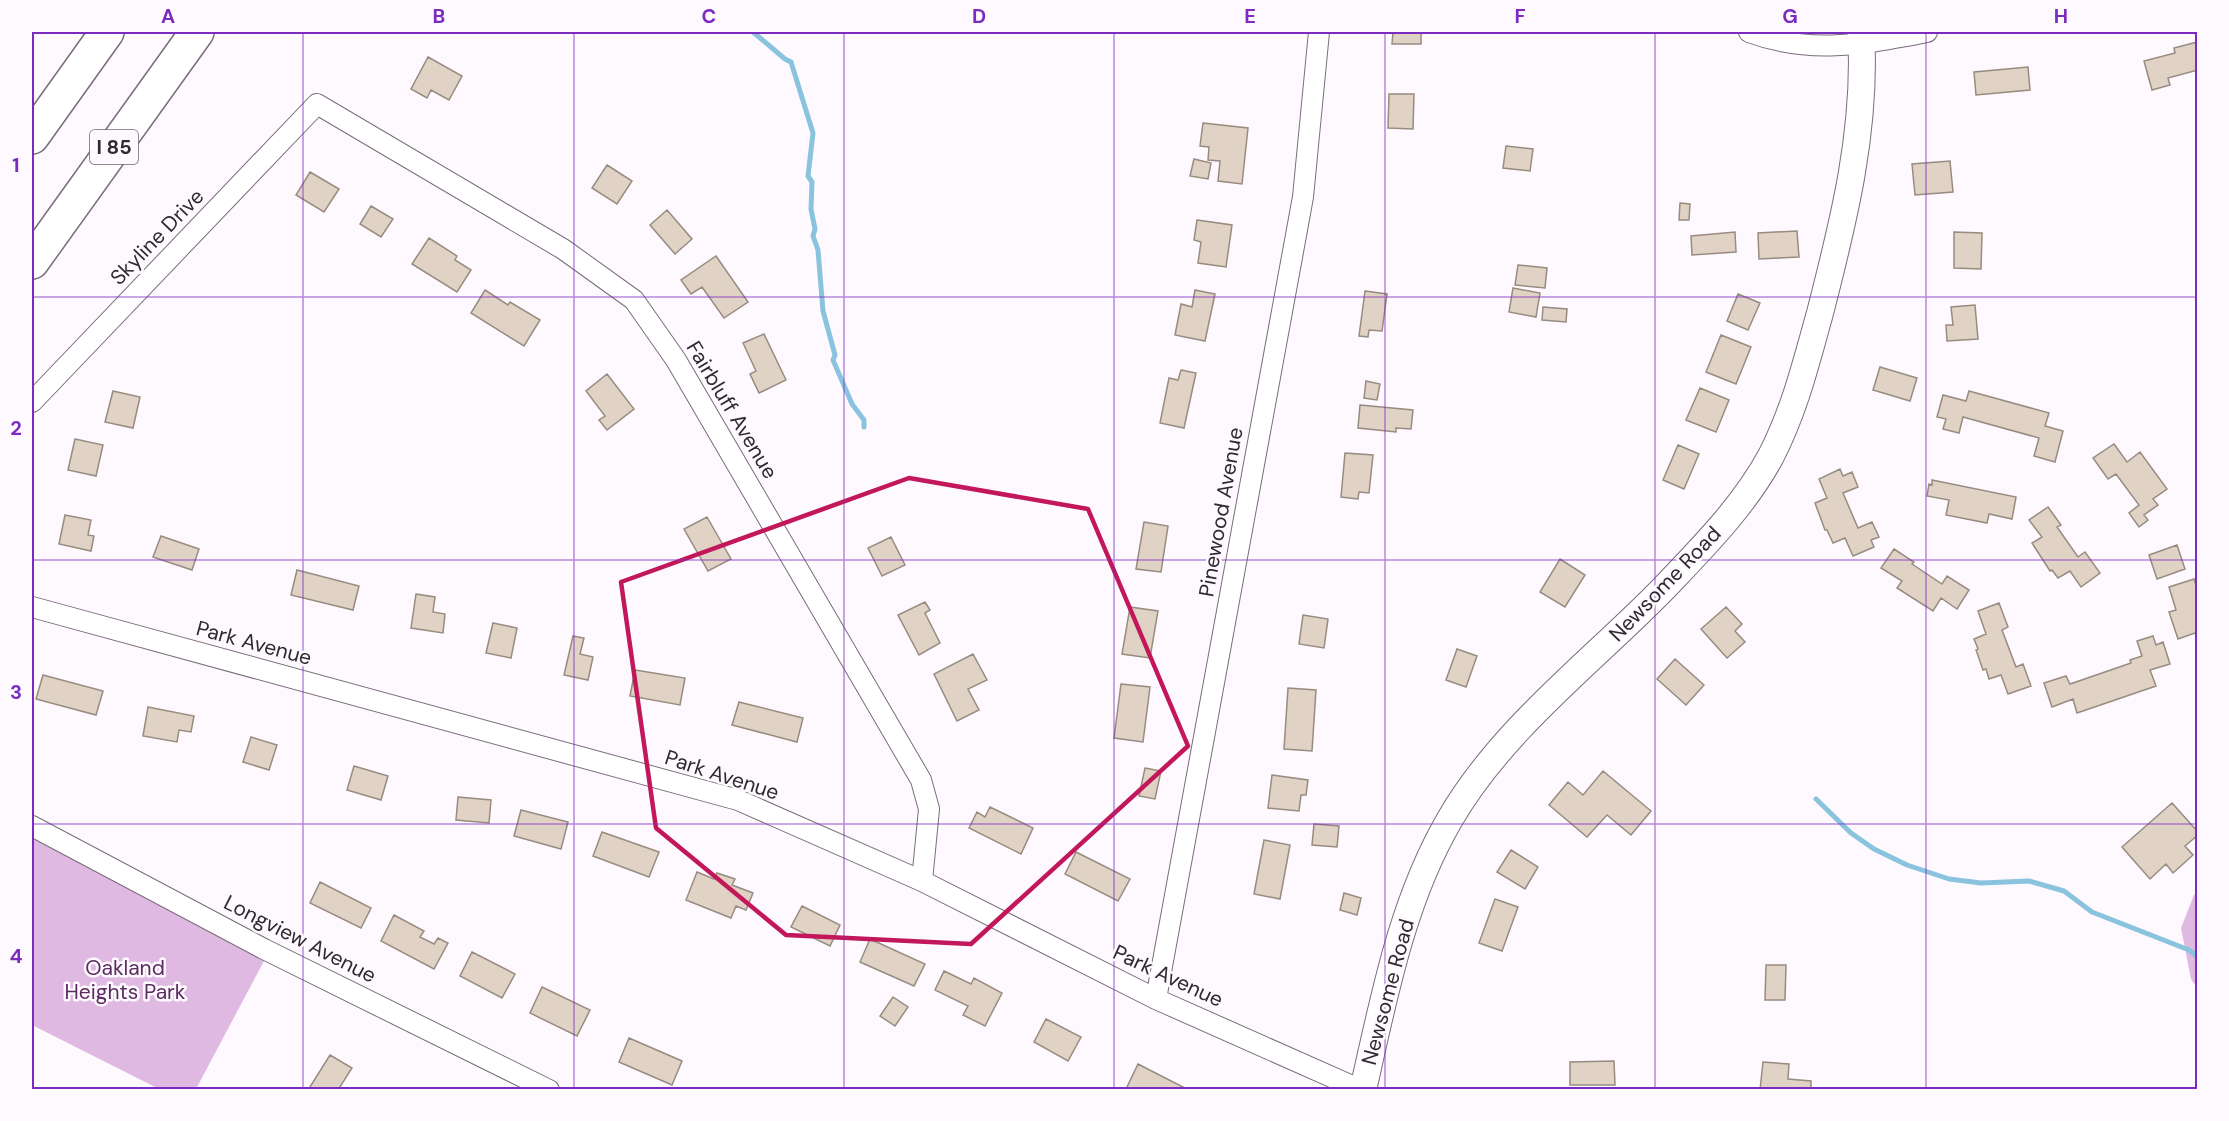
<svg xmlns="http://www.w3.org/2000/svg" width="2229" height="1121" viewBox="0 0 2229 1121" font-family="'DM Sans',sans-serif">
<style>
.green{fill:#dfb9e2}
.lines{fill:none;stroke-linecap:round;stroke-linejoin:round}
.stream{stroke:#89c3de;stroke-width:5}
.building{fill:#e0d2c5;stroke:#988b7f;stroke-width:1.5}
.minor-casing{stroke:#796d7a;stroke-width:22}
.tertiary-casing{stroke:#796d7a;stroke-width:28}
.motorway-casing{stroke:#796d7a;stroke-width:36}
.minor{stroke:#fff;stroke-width:20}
.tertiary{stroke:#fff;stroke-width:26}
.motorway{stroke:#fff;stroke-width:33}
.marked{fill:none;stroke:#c2185b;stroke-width:4.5;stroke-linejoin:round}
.grid{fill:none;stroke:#7b2cbf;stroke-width:1.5;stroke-opacity:0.55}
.labels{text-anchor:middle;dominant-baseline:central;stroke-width:5;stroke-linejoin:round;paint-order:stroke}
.shield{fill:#fef9ff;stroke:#6d686d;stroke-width:1.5}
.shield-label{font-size:20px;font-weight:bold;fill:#2f2a2f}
.street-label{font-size:21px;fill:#2f2a2f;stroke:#fef9ff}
.park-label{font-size:21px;fill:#5a2b5e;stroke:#fef9ff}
.neatline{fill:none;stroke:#7b2cbf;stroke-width:2}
.grid-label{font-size:20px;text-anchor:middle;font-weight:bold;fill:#7b2cbf}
</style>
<rect width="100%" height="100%" fill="#fef9ff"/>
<path class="green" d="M 32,837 L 264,961 L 196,1089 L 159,1089 L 32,1025 Z
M 2197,894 L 2197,988 L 2191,979 L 2181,928 L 2194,895 Z"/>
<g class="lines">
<path class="stream" d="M 753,32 L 785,59 L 791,62 L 813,133 L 808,176 L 812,182 L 811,209 L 815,229 L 813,236 L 818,250 L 823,311 L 835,355 L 833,360 L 852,404 L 864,420 L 864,427
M 1816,799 L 1851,833 L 1874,849 L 1907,865 L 1949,879 L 1981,883 L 2029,881 L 2064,891 L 2092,912 L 2189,950 L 2198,957"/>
</g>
<path class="building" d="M 1393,32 L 1421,32 L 1421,44 L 1392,44 Z
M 2197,42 L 2198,70 L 2168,78 L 2170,85 L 2152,90 L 2144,61 L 2175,53 L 2174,48 Z
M 428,57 L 462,76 L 449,100 L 431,90 L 427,98 L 411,89 Z
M 2028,67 L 2030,90 L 1976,95 L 1974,72 Z
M 1389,94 L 1414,94 L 1413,129 L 1388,128 Z
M 1203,123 L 1248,128 L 1242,184 L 1218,181 L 1220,161 L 1208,160 L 1209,147 L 1200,146 Z
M 1506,146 L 1533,149 L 1530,171 L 1503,168 Z
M 1194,159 L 1211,163 L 1208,179 L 1190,176 Z
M 1950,161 L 1953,192 L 1915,195 L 1912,164 Z
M 607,165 L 632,181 L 617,204 L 592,188 Z
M 310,172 L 339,189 L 324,212 L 296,195 Z
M 1680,203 L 1690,204 L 1689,220 L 1679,220 Z
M 371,206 L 393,219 L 381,237 L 360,224 Z
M 667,210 L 692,239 L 675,254 L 650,225 Z
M 1197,220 L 1232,225 L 1226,267 L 1198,263 L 1201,242 L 1194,240 Z
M 1797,231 L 1799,257 L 1759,259 L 1758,233 Z
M 1735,232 L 1736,252 L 1692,255 L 1691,236 Z
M 1954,232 L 1982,233 L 1981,269 L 1954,268 Z
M 429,238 L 457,256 L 455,260 L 471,270 L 457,292 L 412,264 Z
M 716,256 L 748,302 L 724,318 L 702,287 L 691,294 L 681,280 Z
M 1518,265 L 1547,268 L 1545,288 L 1515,285 Z
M 1513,288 L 1540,293 L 1536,317 L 1509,312 Z
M 485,290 L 508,305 L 510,302 L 540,320 L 524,346 L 471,313 Z
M 1195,290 L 1215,294 L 1205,341 L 1175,335 L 1181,304 L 1192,307 Z
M 1365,291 L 1387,294 L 1382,331 L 1369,330 L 1368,337 L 1359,336 Z
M 1738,294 L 1760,303 L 1748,330 L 1727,321 Z
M 1975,305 L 1978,339 L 1947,341 L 1946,325 L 1953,325 L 1951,307 Z
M 1543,307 L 1567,309 L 1566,322 L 1542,320 Z
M 764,334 L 786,380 L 759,393 L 750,374 L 756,371 L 743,343 Z
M 1721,335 L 1751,347 L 1736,384 L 1706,372 Z
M 1880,367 L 1917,378 L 1910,401 L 1873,390 Z
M 1181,370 L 1196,373 L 1184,428 L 1160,423 L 1169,378 L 1178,380 Z
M 607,374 L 634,409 L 607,430 L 599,420 L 605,416 L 586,391 Z
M 1366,381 L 1380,384 L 1377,400 L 1364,398 Z
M 1700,388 L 1729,400 L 1716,432 L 1686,420 Z
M 113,391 L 140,397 L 133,428 L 105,422 Z
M 1969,391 L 2049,413 L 2045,426 L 2063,431 L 2055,462 L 2034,456 L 2039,438 L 1963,417 L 1959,433 L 1943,429 L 1946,419 L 1937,417 L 1943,395 L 1966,401 Z
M 1360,405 L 1413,410 L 1411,429 L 1396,428 L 1396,432 L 1358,428 Z
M 75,439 L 103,445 L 96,476 L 68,470 Z
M 2114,444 L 2127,462 L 2140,452 L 2167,489 L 2153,499 L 2158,505 L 2144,515 L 2148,520 L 2139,527 L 2129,513 L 2139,505 L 2116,474 L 2108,479 L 2093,458 Z
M 1678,445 L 1699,454 L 1684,489 L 1663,480 Z
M 1345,453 L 1373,455 L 1369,493 L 1359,492 L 1358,499 L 1341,497 Z
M 1840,469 L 1843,476 L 1852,472 L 1858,487 L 1843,493 L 1858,528 L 1872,522 L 1879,537 L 1871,540 L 1874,547 L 1853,556 L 1845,538 L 1833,543 L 1827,530 L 1825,530 L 1815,503 L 1827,498 L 1819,479 Z
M 1932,480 L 2016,497 L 2012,519 L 1989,514 L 1987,523 L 1946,515 L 1949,500 L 1927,496 L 1929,484 L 1932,485 Z
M 2048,507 L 2061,525 L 2057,527 L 2078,557 L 2085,552 L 2100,573 L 2081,587 L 2070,571 L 2058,578 L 2052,570 L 2050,571 L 2032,543 L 2042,537 L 2029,520 Z
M 65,515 L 91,520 L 88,535 L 94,536 L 91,551 L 59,544 Z
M 707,517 L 731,559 L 708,571 L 684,529 Z
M 1144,522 L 1168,526 L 1161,572 L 1136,569 Z
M 161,536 L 199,549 L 192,570 L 153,557 Z
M 891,537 L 905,565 L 882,576 L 868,548 Z
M 2177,545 L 2185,569 L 2157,579 L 2149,555 Z
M 1894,549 L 1914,562 L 1912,564 L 1942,584 L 1947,576 L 1969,590 L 1957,609 L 1941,598 L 1933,611 L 1897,588 L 1902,581 L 1881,568 Z
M 1560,559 L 1585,575 L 1565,607 L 1540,592 Z
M 297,570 L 359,586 L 353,610 L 291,595 Z
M 2194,579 L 2198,591 L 2198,632 L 2178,639 L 2169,612 L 2176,610 L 2169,587 Z
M 416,594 L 435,597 L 433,612 L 445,614 L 443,633 L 411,628 Z
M 925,602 L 930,610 L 925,613 L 940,643 L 919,655 L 898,615 Z
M 1999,603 L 2008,627 L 2002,630 L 2016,667 L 2023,664 L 2031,686 L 2008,694 L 2001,675 L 1989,679 L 1986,669 L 1983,670 L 1976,650 L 1978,649 L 1974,639 L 1986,634 L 1978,611 Z
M 1130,607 L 1158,611 L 1150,658 L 1122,654 Z
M 1726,607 L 1742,624 L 1735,631 L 1745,642 L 1727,658 L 1701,629 Z
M 1303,615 L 1328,619 L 1324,648 L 1299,644 Z
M 493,623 L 517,628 L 511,658 L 486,653 Z
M 573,636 L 584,638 L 580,654 L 593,657 L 588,680 L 564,675 Z
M 2153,636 L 2156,645 L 2163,642 L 2170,664 L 2150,670 L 2156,686 L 2077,713 L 2073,699 L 2052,707 L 2044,683 L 2066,676 L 2070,684 L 2131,663 L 2130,660 L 2142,656 L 2137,641 Z
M 1457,649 L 1477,656 L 1466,687 L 1446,680 Z
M 973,654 L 987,680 L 968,689 L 979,710 L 957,721 L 934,674 Z
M 1675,659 L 1704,685 L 1686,705 L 1657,679 Z
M 635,670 L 685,678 L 680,705 L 630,696 Z
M 43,675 L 103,691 L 96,715 L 36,699 Z
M 1121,684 L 1150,687 L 1143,742 L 1114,738 Z
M 1288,688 L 1316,690 L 1312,751 L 1284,749 Z
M 739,702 L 803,718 L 797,742 L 732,725 Z
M 148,707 L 194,716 L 191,732 L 179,730 L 177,742 L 143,736 Z
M 251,737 L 277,745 L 269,770 L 243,762 Z
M 354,766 L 388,776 L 381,800 L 347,790 Z
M 1145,768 L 1161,771 L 1155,799 L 1139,796 Z
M 1603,771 L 1651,811 L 1631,835 L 1607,815 L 1587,837 L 1549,805 L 1568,782 L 1583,795 Z
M 1272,775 L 1308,780 L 1306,795 L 1301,795 L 1299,811 L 1268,808 Z
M 458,797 L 491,800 L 489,823 L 456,820 Z
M 2172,803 L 2198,832 L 2198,835 L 2185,846 L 2193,855 L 2173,873 L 2166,864 L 2150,879 L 2122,847 Z
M 990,807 L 1033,828 L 1021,854 L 969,828 L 977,812 L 985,817 Z
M 521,810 L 568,822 L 561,849 L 514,836 Z
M 1314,824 L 1339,826 L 1337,847 L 1312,845 Z
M 602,832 L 659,852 L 649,877 L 593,856 Z
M 1264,840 L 1290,845 L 1280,899 L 1254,894 Z
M 1511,850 L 1538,867 L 1525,889 L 1497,872 Z
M 1076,852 L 1130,879 L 1118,901 L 1065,874 Z
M 697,872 L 714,879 L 717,873 L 735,879 L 732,885 L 753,893 L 746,910 L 736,906 L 731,918 L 686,900 Z
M 320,882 L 371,908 L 361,928 L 310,903 Z
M 1344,893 L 1361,898 L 1357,915 L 1340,910 Z
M 1495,899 L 1518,907 L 1502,951 L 1479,943 Z
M 802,906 L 840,925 L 830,946 L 791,927 Z
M 394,915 L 424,931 L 420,937 L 434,944 L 438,938 L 448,943 L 434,969 L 381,941 Z
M 870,939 L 925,964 L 914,986 L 860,962 Z
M 472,952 L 515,974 L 502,998 L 460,976 Z
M 1766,965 L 1786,965 L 1785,1000 L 1765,1000 Z
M 944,971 L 971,984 L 974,978 L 1002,993 L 985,1026 L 963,1015 L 968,1006 L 935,990 Z
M 542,987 L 590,1010 L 577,1036 L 530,1013 Z
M 893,997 L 908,1007 L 895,1026 L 880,1016 Z
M 1046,1019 L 1081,1037 L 1068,1061 L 1034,1042 Z
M 629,1038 L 682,1061 L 672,1085 L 619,1062 Z
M 330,1055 L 352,1068 L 338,1090 L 308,1090 Z
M 1614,1061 L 1615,1085 L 1570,1085 L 1570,1062 Z
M 1763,1062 L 1789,1064 L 1788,1079 L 1811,1081 L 1811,1090 L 1760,1090 Z
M 1138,1064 L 1183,1087 L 1181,1090 L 1132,1090 L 1127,1087 Z"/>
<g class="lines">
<g class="minor-casing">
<path id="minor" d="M 1749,32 C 1811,55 1864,44 1927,32
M 32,402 L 317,104 L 563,249 L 634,300 L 676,360 L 921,780 L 929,809 L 922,881
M 32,607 L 738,800 L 922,881 L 1156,999 L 1361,1090
M 32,826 L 264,949 L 549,1090
M 1156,999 L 1303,197 L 1319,32"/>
</g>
<g class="tertiary-casing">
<path id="tertiary" d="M 1363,1090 C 1384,997 1402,901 1450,819 C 1502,729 1593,661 1664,588 C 1703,547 1744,506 1771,456 C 1795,409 1806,363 1820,313 C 1844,220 1867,128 1861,32"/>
</g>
<g class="motorway-casing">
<path id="motorway" d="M 32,137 L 107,32
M 32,262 L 197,32"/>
</g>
<use href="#minor" class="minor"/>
<use href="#tertiary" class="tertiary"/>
<use href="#motorway" class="motorway"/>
</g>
<path class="marked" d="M 909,478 L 1088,509 L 1188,746 L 971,944 L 786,935 L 656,828 L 621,582 Z"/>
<path class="grid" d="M 303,32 L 303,1090M 574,32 L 574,1090M 844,32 L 844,1090M 1114,32 L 1114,1090M 1385,32 L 1385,1090M 1655,32 L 1655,1090M 1926,32 L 1926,1090M 32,297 L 2198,297M 32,560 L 2198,560M 32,824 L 2198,824"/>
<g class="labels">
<rect class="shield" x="90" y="130" width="48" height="34" rx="4.5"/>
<g class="shield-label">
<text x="114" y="147">I 85</text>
</g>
<g class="street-label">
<text transform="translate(157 237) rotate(-46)">Skyline Drive</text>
<text transform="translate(732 410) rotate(59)">Fairbluff Avenue</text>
<text transform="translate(1221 512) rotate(-80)">Pinewood Avenue</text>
<text transform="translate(1665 584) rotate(-46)">Newsome Road</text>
<text transform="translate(254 643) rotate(15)">Park Avenue</text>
<text transform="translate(722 775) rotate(18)">Park Avenue</text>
<text transform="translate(300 939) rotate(27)">Longview Avenue</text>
<text transform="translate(1168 976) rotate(25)">Park Avenue</text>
<text transform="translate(1388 992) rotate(-75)">Newsome Road</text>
</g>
<g class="park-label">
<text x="125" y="968">Oakland<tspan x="125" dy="24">Heights Park</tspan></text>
</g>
</g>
<rect width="2229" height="1121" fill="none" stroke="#fef9ff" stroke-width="66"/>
<rect x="33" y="33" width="2163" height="1055" class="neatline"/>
<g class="grid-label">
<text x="168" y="23">A</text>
<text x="439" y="23">B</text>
<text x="709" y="23">C</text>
<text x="979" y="23">D</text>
<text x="1250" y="23">E</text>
<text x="1520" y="23">F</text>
<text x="1790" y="23">G</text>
<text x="2061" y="23">H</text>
<text x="16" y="172">1</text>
<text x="16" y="435">2</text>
<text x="16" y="699">3</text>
<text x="16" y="963">4</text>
</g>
</svg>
